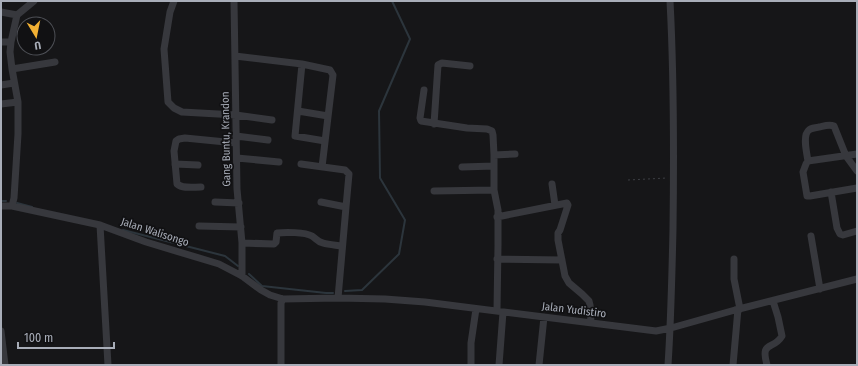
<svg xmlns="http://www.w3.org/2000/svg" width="858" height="366" viewBox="0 0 858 366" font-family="'Fira Sans Condensed',sans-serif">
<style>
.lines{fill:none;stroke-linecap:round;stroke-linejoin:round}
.stream{stroke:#2c353c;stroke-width:2}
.path{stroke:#3d3f44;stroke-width:1;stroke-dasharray:2 3;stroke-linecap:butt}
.minor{stroke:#37383d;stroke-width:7}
.labels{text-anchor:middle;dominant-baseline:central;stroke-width:3.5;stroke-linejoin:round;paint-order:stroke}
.street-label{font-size:11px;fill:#a8adb8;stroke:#111113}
</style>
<rect width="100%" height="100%" fill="#161618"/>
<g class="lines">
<path class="stream" d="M 1,201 L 6,201
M 17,203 L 32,207
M 123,230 L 225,256 L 238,266
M 249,274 L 262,286 L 326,293 L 333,293
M 345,291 L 362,290 L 399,254 L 405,220 L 380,178 L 379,111 L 410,39 L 392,1"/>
<path class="path" d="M 628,180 L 667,178"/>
<path class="minor" d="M 174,1 L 170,12 L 164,49 L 168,102 L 174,108 L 182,112 L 236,115 L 272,120
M 234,1 L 237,189 L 242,243 L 242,276
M 1,12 L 17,15
M 1,42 L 11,42
M 235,56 L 302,64 L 330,70 L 333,75 L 322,167
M 302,64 L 295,136 L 325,141
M 12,69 L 55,62
M 1,85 L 14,83
M 424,90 L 420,118 L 421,121 L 467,128 L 487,129 L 492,131 L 493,135 L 494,155 L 494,190 L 498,210 L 498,245 L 497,311
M 1,104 L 18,102
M 298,111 L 328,116
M 434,124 L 438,65 L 442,63 L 470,66
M 236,136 L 268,140
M 494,155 L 515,154
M 237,158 L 279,162
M 808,161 L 857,154
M 175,164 L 198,165
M 301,164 L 345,170 L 349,174 L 346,207 L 338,298
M 462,167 L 494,166
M 857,171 L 846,156 L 834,126 C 829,124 824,126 819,127 C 816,128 811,128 809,130 C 802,135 807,154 808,161 L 806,164 L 803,172 L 807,196 L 810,196 L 857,188
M 552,184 L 555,205
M 201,187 C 193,187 183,189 177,184 L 174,151 L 176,141 L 179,139 L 185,138 L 236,143
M 434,191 L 494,190
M 831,192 L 837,228 L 840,234 L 843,235 L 857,231
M 215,202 L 239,203
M 321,202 L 346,207
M 1,206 L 12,206 L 14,198 L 18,134 L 18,102 L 12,69 L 10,52 L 11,42 L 17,15 L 34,1
M 12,206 L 100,225 L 146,242 L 219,264 L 242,276 L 261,290 L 270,295 L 283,299 L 338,298 L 385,299 L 425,302 L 656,331 L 671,328 L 735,310 L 857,279
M 497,217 L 567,203 L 568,205 L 560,230 L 558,233 L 558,240 L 565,276 L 569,283 L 582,294 L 589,301 L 590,305 L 591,322
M 100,225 L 108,365
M 199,226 L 241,227
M 811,236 L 820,289
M 242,243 L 274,244 L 276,242 L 277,233 C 285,232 305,232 312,236 C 317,239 317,242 323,243 C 329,245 336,245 342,246
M 497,259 L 562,260
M 734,259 L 734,279 L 740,309
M 1,331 L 5,365
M 281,365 L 281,303 L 283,299
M 471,365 L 471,343 L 476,309
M 499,365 L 503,312
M 539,365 L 544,317
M 668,365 C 671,320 672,274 673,229 C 674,153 674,77 670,1
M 733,365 L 738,309
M 767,365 C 760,340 773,351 782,336 L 778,317 L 773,301"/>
</g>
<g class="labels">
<g class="street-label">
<text transform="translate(226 139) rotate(-91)">Gang Buntu, Krandon</text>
<text transform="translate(155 232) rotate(18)">Jalan Walisongo</text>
<text transform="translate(574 310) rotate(7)">Jalan Yudistiro</text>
</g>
</g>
<rect width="858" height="366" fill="none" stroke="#a8adb8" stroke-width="4"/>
<g transform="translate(36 36) rotate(170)"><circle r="19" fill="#111113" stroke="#4d4f55"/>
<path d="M0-3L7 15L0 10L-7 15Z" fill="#f2b134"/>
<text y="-6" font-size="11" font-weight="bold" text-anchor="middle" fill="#a8adb8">U</text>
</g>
<path d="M18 342v6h96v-6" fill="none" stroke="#a8adb8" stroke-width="2"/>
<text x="24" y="342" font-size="12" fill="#a8adb8" stroke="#111113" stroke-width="3" paint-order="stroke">100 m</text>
</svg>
